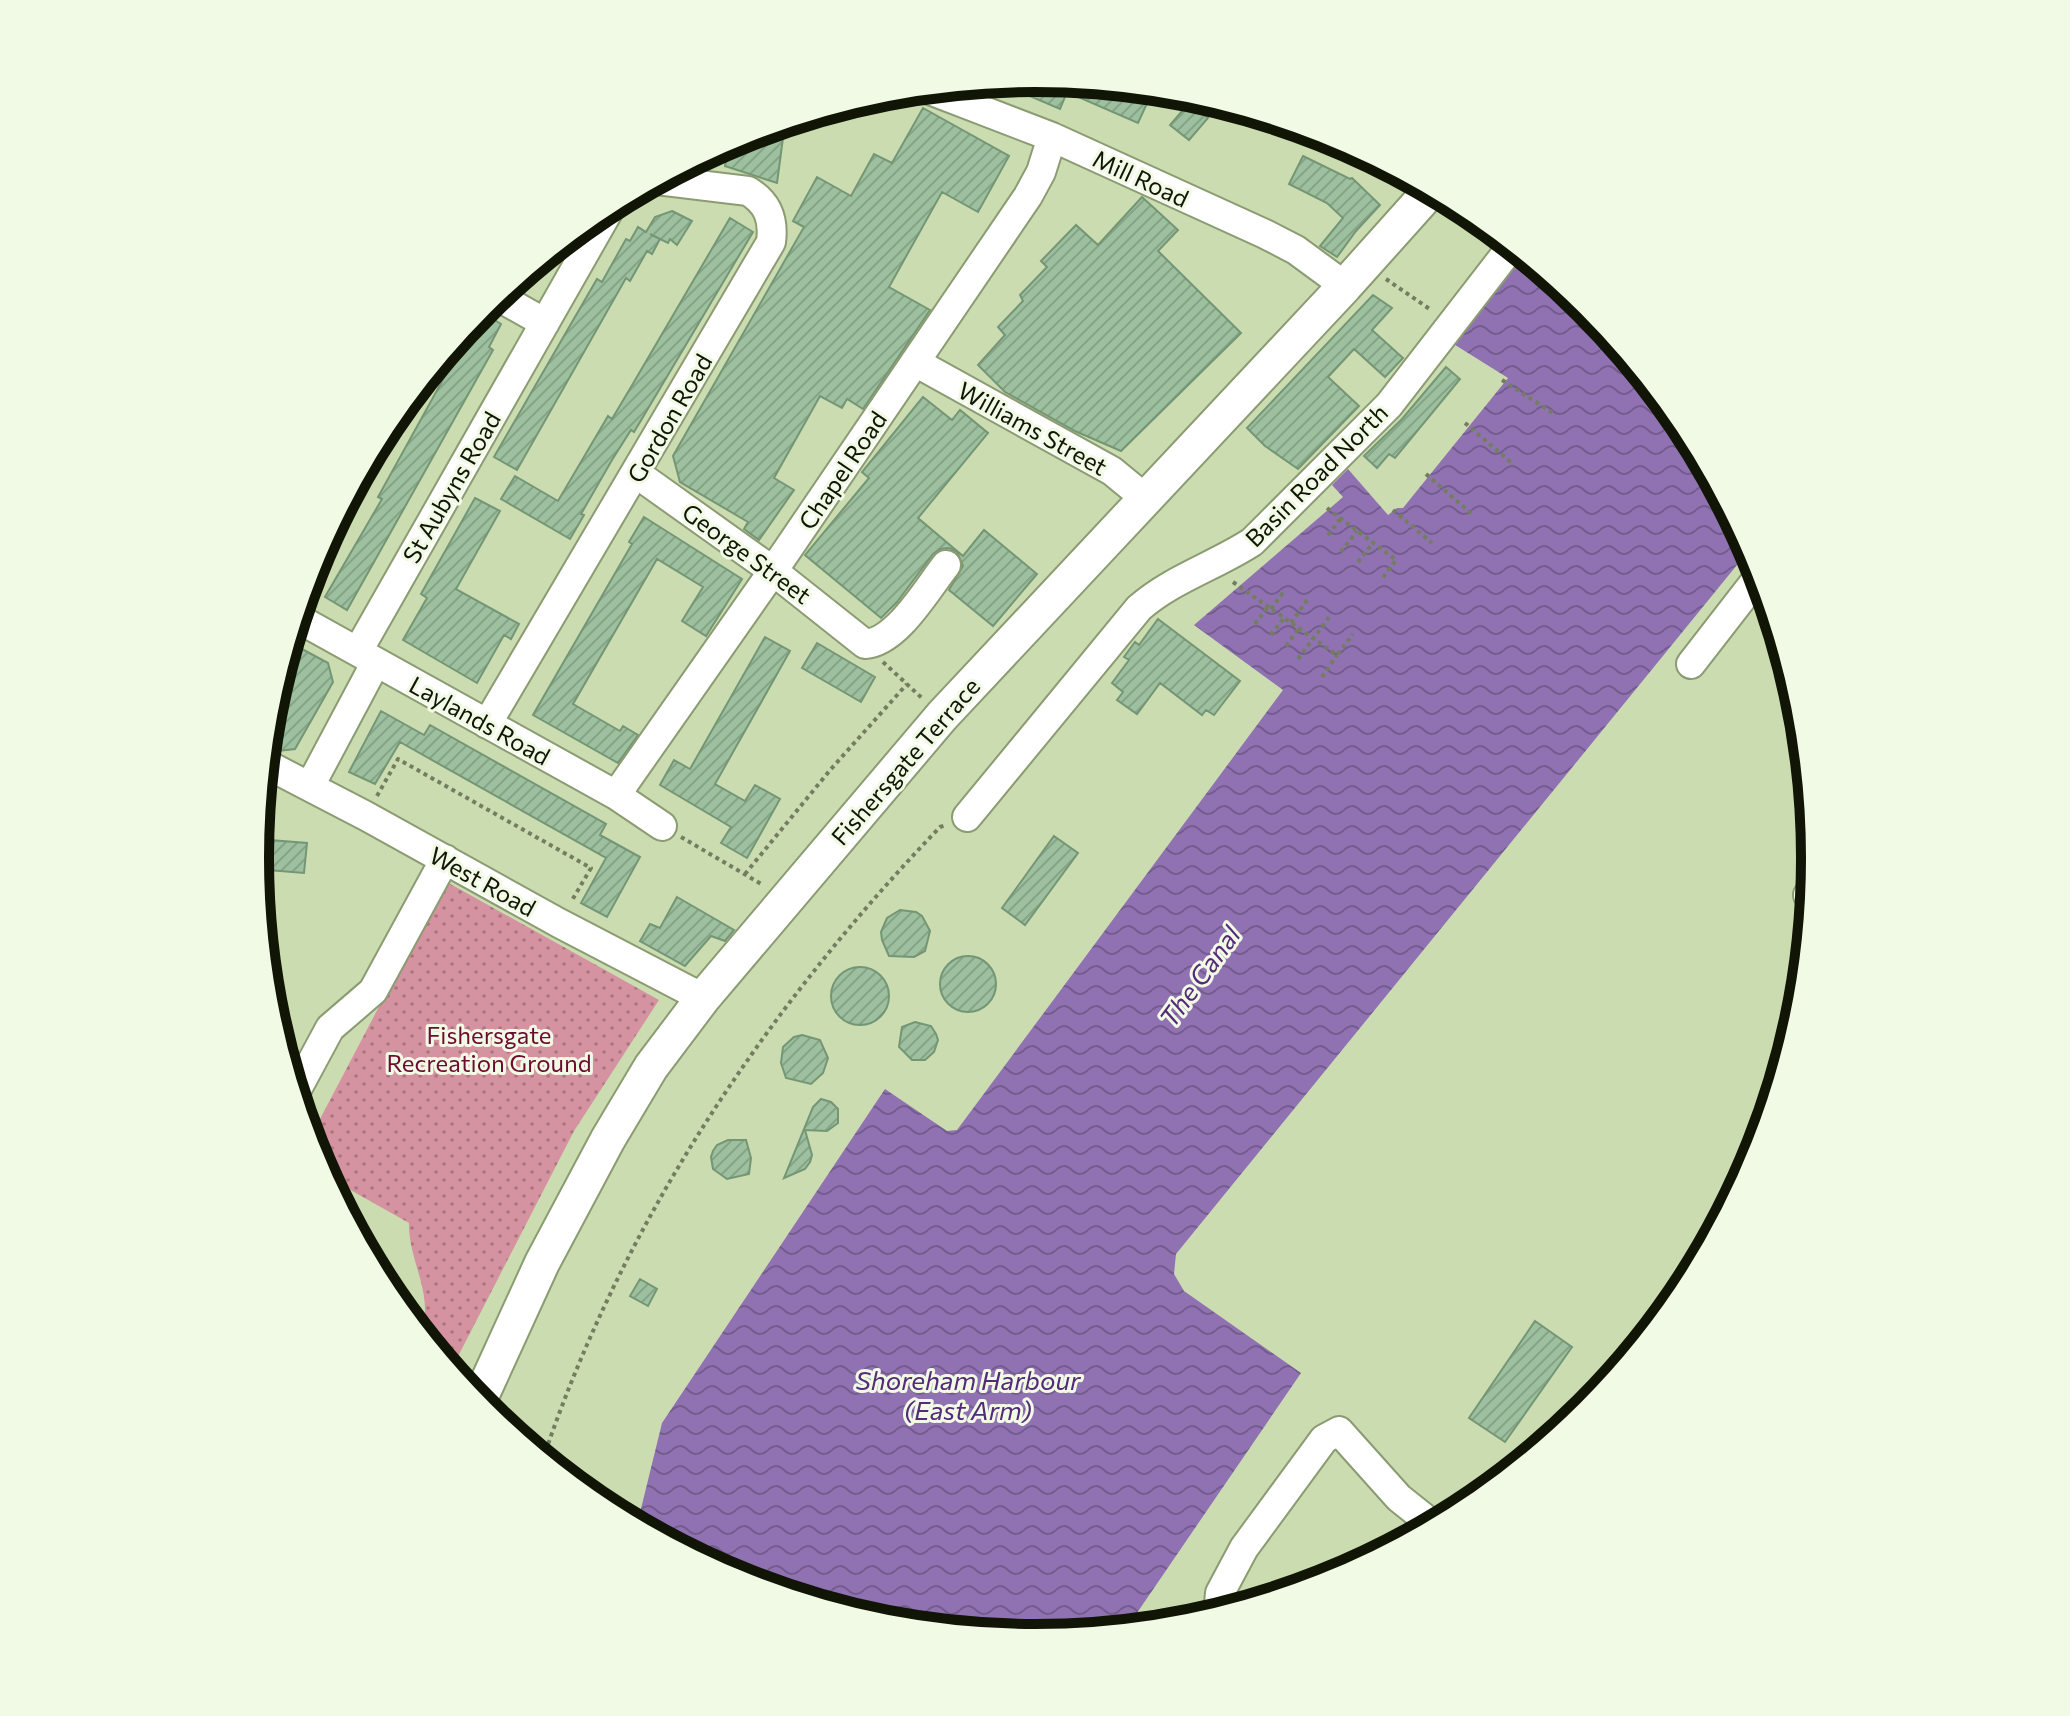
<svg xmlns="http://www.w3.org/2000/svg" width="2070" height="1716" viewBox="0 0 2070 1716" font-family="Commissioner,sans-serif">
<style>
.green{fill:url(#green-dots)}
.water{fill:url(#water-waves)}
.building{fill:url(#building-hatch);stroke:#749675;stroke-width:2}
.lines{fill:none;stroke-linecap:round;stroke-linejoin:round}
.minor-casing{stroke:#8b9b72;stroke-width:32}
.major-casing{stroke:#8b9b72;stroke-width:38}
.path{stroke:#737e60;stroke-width:4;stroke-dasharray:4 4;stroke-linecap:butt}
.minor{stroke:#fff;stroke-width:28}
.major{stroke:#fff;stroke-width:34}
.labels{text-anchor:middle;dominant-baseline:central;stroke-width:6;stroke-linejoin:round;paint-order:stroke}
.street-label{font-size:24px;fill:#101506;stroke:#f1fae4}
.park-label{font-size:24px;fill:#6d0a31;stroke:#f1fae4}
.water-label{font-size:26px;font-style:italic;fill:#542a7a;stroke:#f1fae4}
.rim{fill:none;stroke:#101506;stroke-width:10}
</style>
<defs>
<pattern id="green-dots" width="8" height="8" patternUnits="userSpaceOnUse" patternTransform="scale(2)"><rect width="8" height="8" fill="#d592a0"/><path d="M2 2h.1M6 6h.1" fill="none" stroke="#ab7680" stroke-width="1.8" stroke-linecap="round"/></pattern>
<pattern id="water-waves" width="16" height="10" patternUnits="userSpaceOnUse" patternTransform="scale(2)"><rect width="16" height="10" fill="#9072b2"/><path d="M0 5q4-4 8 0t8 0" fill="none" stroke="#745c8f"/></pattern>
<pattern id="building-hatch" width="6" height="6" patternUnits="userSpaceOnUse" patternTransform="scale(2)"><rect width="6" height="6" fill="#9dc09e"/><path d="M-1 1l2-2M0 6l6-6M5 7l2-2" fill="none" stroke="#86a487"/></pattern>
</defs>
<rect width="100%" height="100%" fill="#cbdcb1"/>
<path class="green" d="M 445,881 L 659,1000 L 574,1131 L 451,1370 L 421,1334 C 435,1294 408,1261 409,1223 L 324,1175 L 309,1140 Z"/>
<path class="water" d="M 1520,255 L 1626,367 L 1632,361 L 1684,425 L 1750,549 L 1176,1254 L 1174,1274 L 1184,1291 L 1301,1373 L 1126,1629 L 1035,1638 L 882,1623 L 736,1578 L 637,1525 L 662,1423 L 885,1089 L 947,1131 L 957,1130 L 1283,690 L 1194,625 L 1343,497 L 1332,485 L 1348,469 L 1388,515 L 1397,508 L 1403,508 L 1508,378 L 1452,343 Z"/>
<path class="building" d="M 1034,78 L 1035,78 L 1153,90 L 1138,123 L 1067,92 L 1060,109 L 997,82 Z
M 1189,103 L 1208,118 L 1189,140 L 1170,125 Z
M 923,108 L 1009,156 L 978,212 L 942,192 L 889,287 L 930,310 L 863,409 L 847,399 L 842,408 L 820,396 L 774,478 L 794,490 L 759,540 L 744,529 L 748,522 L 680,482 L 673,456 L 804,227 L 793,221 L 817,177 L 851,196 L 874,154 L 892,163 Z
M 785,123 L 777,183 L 725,166 L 729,142 Z
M 1303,156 L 1350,179 L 1352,178 L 1380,205 L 1356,231 L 1337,257 L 1320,246 L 1343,218 L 1327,203 L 1289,184 Z
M 1142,197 L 1178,230 L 1158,251 L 1241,333 L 1121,451 L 1075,431 L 1005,392 L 978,365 L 1005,335 L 998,327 L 1023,301 L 1020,295 L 1047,267 L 1041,261 L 1076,225 L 1098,245 Z
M 672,211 L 692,221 L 677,245 L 670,239 L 668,243 L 650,234 L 660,239 L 652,254 L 647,251 L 630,281 L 626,278 L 517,470 L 494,457 L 597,279 L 602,282 L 626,239 L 630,241 L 638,227 L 646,232 L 655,217 Z
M 730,218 L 753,232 L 634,432 L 631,430 L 612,460 L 581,514 L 584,515 L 570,539 L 501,499 L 515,476 L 558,501 L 608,416 L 612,419 L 631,387 Z
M 1373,295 L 1392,308 L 1372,330 L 1403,358 L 1385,377 L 1354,349 L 1328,377 L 1359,406 L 1298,469 L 1265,446 L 1247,428 Z
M 480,311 L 501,324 L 489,347 L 493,350 L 347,610 L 325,597 L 382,499 L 378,497 L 461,347 L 457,345 L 464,334 L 462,333 Z
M 1446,367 L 1460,379 L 1395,458 L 1389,454 L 1377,468 L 1364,456 L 1402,419 Z
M 923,397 L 952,420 L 960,410 L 988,433 L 918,518 L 963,556 L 984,530 L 1037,574 L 993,626 L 949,590 L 963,566 L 957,552 L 949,548 L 940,549 L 933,554 L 897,602 L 881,618 L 805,555 L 869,478 L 862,472 Z
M 475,498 L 500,511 L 456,589 L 519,624 L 511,639 L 504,635 L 477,683 L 403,640 L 427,598 L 421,594 Z
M 644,517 L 742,579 L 706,636 L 682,621 L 703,587 L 657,559 L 573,704 L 620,731 L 623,726 L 638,735 L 618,763 L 533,715 L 632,544 L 629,542 Z
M 1158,619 L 1240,681 L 1214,715 L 1206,710 L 1202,715 L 1160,683 L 1137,714 L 1117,700 L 1123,692 L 1112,683 L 1129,660 L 1124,657 L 1135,642 L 1139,645 Z
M 765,637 L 790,651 L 715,784 L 745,801 L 755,785 L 780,799 L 747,858 L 721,843 L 731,827 L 660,785 L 674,760 L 690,769 Z
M 289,642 L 328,663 L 333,682 L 295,749 L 278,751 L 266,746 L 270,705 Z
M 817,643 L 875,677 L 861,702 L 802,668 Z
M 381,711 L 424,735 L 430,725 L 606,824 L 600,835 L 640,857 L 607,917 L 581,903 L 606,858 L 400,742 L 375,784 L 349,772 Z
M 1054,836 L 1078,853 L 1025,925 L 1002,908 Z
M 257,839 L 307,843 L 304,873 L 256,869 Z
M 677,897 L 734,930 L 725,941 L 711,936 L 685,966 L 640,941 L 650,924 L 660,928 Z
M 900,910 L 916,912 L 922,916 L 930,931 L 925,951 L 914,957 L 889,956 L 882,940 L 881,932 L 887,918 Z
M940 984a28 28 0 1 1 56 0a28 28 0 1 1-56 0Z
M831 996a29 29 0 1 1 58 0a29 29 0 1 1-58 0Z
M 915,1022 L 931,1026 L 936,1034 L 938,1040 L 934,1052 L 925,1060 L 912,1060 L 899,1047 L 902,1027 Z
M 802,1035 L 820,1040 L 828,1058 L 823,1073 L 811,1084 L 786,1078 L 781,1063 L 783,1047 L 794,1037 Z
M 821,1099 L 831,1102 L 838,1109 L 838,1123 L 827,1131 L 805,1130 L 812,1155 L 810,1162 L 805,1169 L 784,1178 L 813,1107 Z
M 728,1140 L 746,1140 L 751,1158 L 749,1174 L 727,1179 L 713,1169 L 711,1157 L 713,1151 L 717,1145 Z
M 640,1279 L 657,1289 L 648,1306 L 630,1296 Z
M 1535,1321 L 1572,1347 L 1505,1442 L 1469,1418 Z"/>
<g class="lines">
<g class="minor-casing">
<path id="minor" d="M 927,89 L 1052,137 L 1265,234 L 1296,250 L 1345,286
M 497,296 L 545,323
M 915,362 L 1112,471 L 1146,499
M 637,474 L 773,571 L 865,644 C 897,642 927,589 946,565
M 297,618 L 616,795 L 662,826
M 358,651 L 613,203
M 1691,664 L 1760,575
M 487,724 L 771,242 C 774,219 768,203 748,191 L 657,180
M 264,763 L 366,816 L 559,923 L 703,998
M 310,786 L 376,662
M 616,795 L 773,571 L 1028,196 L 1041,172 L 1052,137
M 967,817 L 1139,608 C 1172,579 1215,566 1252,542 L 1389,405 L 1512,246
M 1808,895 L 1811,895
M 295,1093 L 330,1028 L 373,991 L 445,859
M 1218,1614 L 1220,1593 L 1244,1548 L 1324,1439 L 1339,1431 L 1399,1498 L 1433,1525"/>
</g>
<g class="major-casing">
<path id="major" d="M 478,1403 L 542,1263 L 608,1139 L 651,1067 L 703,998 L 942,716 L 1345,286 L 1431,190"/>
</g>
<path class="path" d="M 1386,279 L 1431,310
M 1502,380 L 1556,415
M 1465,423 L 1514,465
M 1426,474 L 1473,515
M 1327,508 L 1396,560 L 1381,580
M 1393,510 L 1432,543
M 1328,535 L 1341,518
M 1341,552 L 1357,531
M 1358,562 L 1373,543
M 1233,582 L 1337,655 L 1353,634
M 1271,609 L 1285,590
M 1291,623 L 1307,600
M 1255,624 L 1268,607
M 1271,635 L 1284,618
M 1286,646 L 1299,628
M 1298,659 L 1330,616
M 883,662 L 923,699
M 1322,677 L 1337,655
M 377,796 L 398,759 L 591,868 L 571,902
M 681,837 L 763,885
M 745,874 L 831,769 L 907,684
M 543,1459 C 623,1221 767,1007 940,827 L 946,825"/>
<use href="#minor" class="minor"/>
<use href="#major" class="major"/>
</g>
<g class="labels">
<g class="street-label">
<text transform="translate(1141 178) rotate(25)">Mill Road</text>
<text transform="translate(669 418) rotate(-60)">Gordon Road</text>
<text transform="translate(1033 428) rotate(29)">Williams Street</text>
<text transform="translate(842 470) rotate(-56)">Chapel Road</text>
<text transform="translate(1316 475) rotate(-45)">Basin Road North</text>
<text transform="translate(451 487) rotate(-60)">St Aubyns Road</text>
<text transform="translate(747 553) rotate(36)">George Street</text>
<text transform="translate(480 720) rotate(29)">Laylands Road</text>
<text transform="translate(905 761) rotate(-49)">Fishersgate Terrace</text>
<text transform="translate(483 881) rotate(29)">West Road</text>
</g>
<g class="park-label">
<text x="489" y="1034">Fishersgate<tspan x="489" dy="28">Recreation Ground</tspan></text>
</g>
<g class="water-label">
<text transform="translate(1199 976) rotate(-54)">The Canal</text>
<text x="968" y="1379">Shoreham Harbour<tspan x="968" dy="30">(East Arm)</tspan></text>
</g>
</g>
<path d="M0 0H2070V1716H0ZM269 858a766 766 0 1 1 1532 0a766 766 0 1 1-1532 0Z" fill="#f1fae4" fill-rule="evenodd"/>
<path class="rim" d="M269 858a766 766 0 1 1 1532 0a766 766 0 1 1-1532 0Z"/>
</svg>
